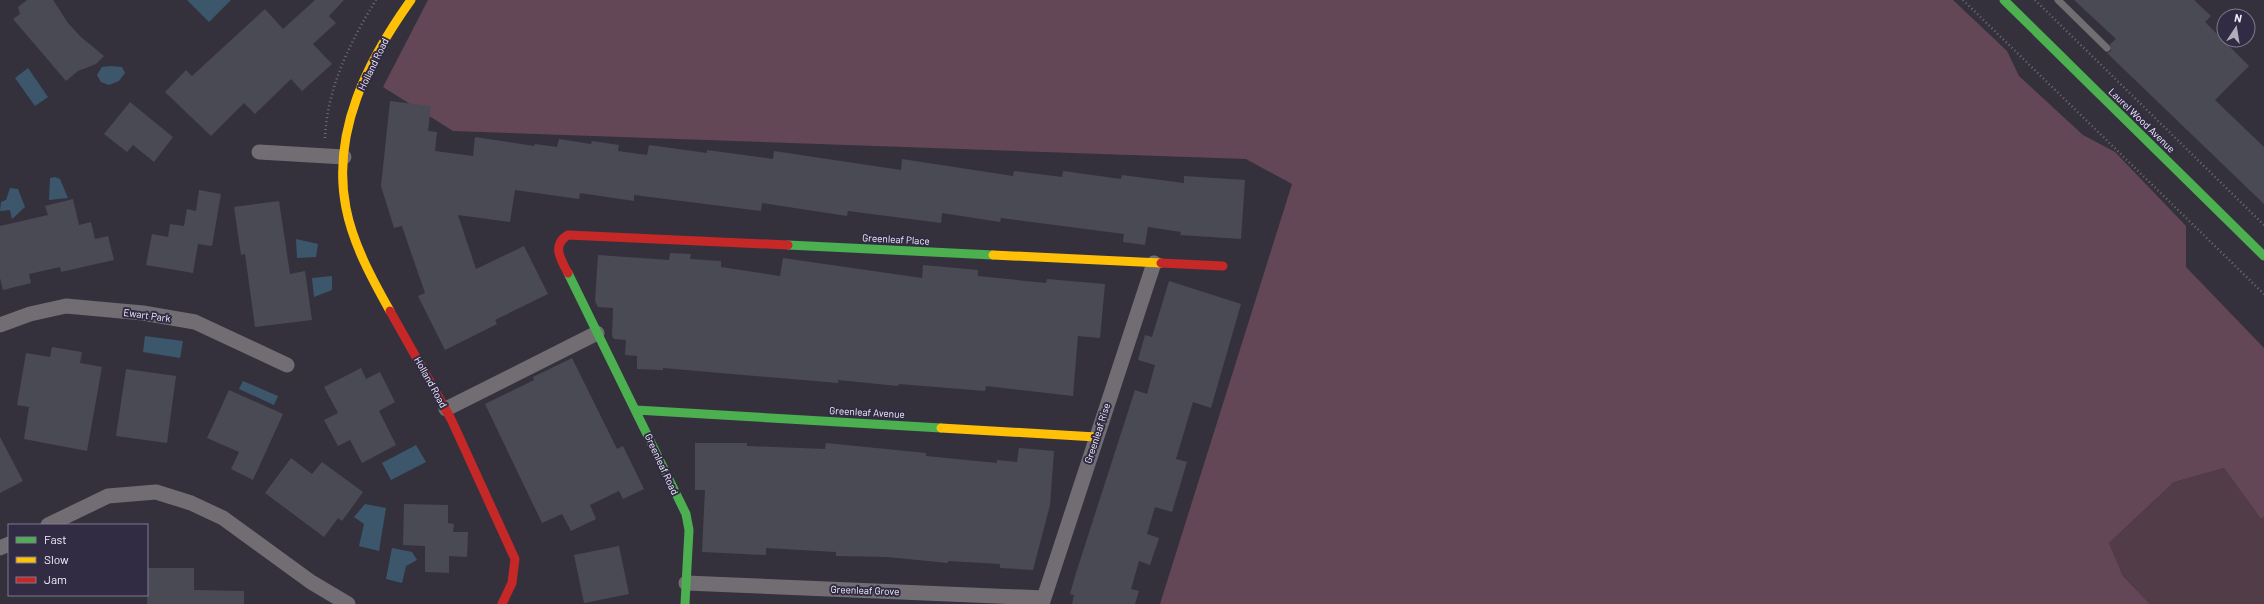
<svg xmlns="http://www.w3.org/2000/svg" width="2264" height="604" viewBox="0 0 2264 604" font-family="Barlow,sans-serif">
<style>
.green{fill:#513c47}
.forest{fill:#644756}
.water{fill:#3c576b}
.building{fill:#4a4a54}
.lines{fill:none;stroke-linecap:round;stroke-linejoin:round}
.path{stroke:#6f6c73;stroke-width:2.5;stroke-dasharray:1 3;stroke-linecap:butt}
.lane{stroke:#716d73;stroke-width:7}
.street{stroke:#716d73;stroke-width:15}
.fast{stroke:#4caf50;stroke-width:9}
.slow{stroke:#ffc107;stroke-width:9}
.jam{stroke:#c62828;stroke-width:9}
.labels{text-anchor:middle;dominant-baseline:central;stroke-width:4;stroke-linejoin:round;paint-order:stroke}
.street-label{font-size:10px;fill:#f3f1fd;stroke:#312b43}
</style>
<rect width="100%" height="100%" fill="#34313d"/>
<path class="green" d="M 2224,468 L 2261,519 L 2264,517 L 2264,604 L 2150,604 L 2123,576 L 2109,543 L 2174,482 Z"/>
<path class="forest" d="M 428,0 L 1953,0 L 2007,51 L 2019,76 L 2083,135 L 2115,152 L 2186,226 L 2186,267 L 2264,348 L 2264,517 L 2261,519 L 2224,468 L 2174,482 L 2109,543 L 2123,576 L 2150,604 L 1160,604 L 1292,184 L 1246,159 L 453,131 L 383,87 Z"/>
<path class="water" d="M 187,0 L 231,0 L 209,22 Z
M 111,66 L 122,67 L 125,73 L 119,81 L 109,85 L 101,82 L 97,75 L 102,67 Z
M 28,68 L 48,97 L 35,106 L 15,78 Z
M 55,177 L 60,179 L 68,198 L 49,200 L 50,178 Z
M 10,188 L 18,189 L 25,207 L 12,219 L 10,210 L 0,211 L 1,202 L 6,200 Z
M 296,239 L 318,244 L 316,257 L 297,258 Z
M 332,276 L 332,290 L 314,297 L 312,278 Z
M 145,336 L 183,341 L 180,358 L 143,352 Z
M 243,381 L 278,396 L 274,405 L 239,389 Z
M 416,445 L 426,462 L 391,480 L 382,463 Z
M 365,504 L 386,508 L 379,551 L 359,546 L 364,524 L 354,517 Z
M 392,548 L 412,552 L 417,560 L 406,566 L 402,583 L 386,579 Z"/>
<path class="building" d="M 27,0 L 53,0 L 68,23 L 81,37 L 104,56 L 96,64 L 78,71 L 66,81 L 13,19 L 20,14 L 18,7 Z
M 315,0 L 344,0 L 329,16 L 336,23 L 313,44 L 332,64 L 302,91 L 291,79 L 255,114 L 244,103 L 211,136 L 165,92 L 186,70 L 192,76 L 265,9 L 283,29 Z
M 2074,0 L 2194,0 L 2211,16 L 2205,22 L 2249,66 L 2215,100 L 2264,147 L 2264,204 L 2107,53 L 2111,51 L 2110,44 L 2116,39 Z
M 390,101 L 431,106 L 428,131 L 437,132 L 435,151 L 473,156 L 475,137 L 534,146 L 535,144 L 557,147 L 559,139 L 591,144 L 592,141 L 619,145 L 618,151 L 647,155 L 649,145 L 707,153 L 707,150 L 773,159 L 774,151 L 901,170 L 902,159 L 1013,176 L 1014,171 L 1062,177 L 1063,171 L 1121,179 L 1122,175 L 1184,183 L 1184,176 L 1245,180 L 1241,239 L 1180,235 L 1181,232 L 1148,227 L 1145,245 L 1123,242 L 1124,234 L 1001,218 L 1000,222 L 942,213 L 941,223 L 848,211 L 847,216 L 762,203 L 761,211 L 634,195 L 634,201 L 580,193 L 579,199 L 515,190 L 510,222 L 458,215 L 476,269 L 524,246 L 548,294 L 495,320 L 497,324 L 445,350 L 418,296 L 425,293 L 408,244 L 402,226 L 394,228 L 381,186 Z
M 130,102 L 173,137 L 154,162 L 133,145 L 127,152 L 104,134 Z
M 199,190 L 221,194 L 212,246 L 198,244 L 193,273 L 146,265 L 152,234 L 168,237 L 170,224 L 184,226 L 187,209 L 196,211 Z
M 73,199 L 79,225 L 91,222 L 95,239 L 108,236 L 114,260 L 61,272 L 60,267 L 29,274 L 31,283 L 3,290 L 0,278 L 0,226 L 48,215 L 45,206 Z
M 279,201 L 290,274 L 305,271 L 312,320 L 255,327 L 245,254 L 241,255 L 234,207 Z
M 670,253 L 691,254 L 690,259 L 721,261 L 721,267 L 780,276 L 783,258 L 922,278 L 923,265 L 978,270 L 978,276 L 1046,283 L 1047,279 L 1105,284 L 1100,338 L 1078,336 L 1073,396 L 986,386 L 985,391 L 899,384 L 898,386 L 838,380 L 838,383 L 663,368 L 663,370 L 637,369 L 637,356 L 625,355 L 626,340 L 614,339 L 612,336 L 613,308 L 598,307 L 595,301 L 598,255 L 669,260 Z
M 1169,281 L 1241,304 L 1211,408 L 1193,402 L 1176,459 L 1187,462 L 1172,512 L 1155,507 L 1147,534 L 1159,538 L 1150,565 L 1139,561 L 1131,589 L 1139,591 L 1135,604 L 1072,604 L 1074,595 L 1070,594 L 1076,573 L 1135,390 L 1147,394 L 1155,365 L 1138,360 L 1145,335 L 1152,337 Z
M 52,347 L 82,352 L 80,363 L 102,367 L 87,451 L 24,439 L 29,407 L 17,405 L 26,353 L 50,357 Z
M 572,358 L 617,449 L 623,446 L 644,489 L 623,499 L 619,491 L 590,505 L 596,519 L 571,531 L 562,514 L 542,523 L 485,404 L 534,380 L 533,377 Z
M 361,368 L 366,379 L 380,372 L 395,402 L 379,411 L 396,445 L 362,463 L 350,440 L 338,446 L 324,420 L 338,413 L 324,387 Z
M 126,369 L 176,376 L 167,443 L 116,436 Z
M 229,390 L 283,414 L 253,480 L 231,469 L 239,452 L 207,438 Z
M 0,437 L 23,481 L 0,493 Z
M 695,443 L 747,443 L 747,446 L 825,449 L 826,443 L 926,453 L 926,456 L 997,463 L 997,460 L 1017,462 L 1019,448 L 1054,451 L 1050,505 L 1033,570 L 1000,568 L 1000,564 L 948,561 L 948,563 L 887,557 L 836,556 L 836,552 L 766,548 L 766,555 L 702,552 L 705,490 L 695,490 Z
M 291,458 L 312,474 L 322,462 L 363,492 L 342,521 L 338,518 L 324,537 L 265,493 Z
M 404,504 L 448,505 L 448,523 L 454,524 L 453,532 L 468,532 L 467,557 L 449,556 L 449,573 L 425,572 L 425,546 L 403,545 Z
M 619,546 L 629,594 L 584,603 L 574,555 Z
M 148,568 L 194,568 L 194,590 L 244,591 L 244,604 L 147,604 Z"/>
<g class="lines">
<path class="path" d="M 1963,0 L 2264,294
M 2035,0 L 2264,225
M 325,138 C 327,88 350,42 376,0"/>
<path class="lane" d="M 2058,0 L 2107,48"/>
<path class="street" d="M 259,152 L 344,157
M 0,325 L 30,314 L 66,306 L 143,313 L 195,322 L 287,365
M 446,409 L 597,333
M 48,525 L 108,496 L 156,492 L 191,503 L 223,518 L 311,582 L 348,604
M 0,548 L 9,544
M 686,583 L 1044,598
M 1042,604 L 1154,263"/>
<path class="fast" d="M 2004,0 L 2264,256
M 788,245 L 993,255
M 568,273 L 686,514 L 689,530 L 685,604
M 636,410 L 941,428"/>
<path class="slow" d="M 993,255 L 1161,263
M 390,311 C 372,279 353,244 346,208 C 331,132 368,60 411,0
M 941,428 L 1096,437"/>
<path class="jam" d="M 1161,263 L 1223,266
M 568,273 C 561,260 551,245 568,235 L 788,245
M 390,311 L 451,419 L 515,559 L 512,583 L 502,604"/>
</g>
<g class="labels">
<g class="street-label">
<text transform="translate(373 64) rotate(-64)">Holland Road</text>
<text transform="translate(2142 120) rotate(44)">Laurel Wood Avenue</text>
<text transform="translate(896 239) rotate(3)">Greenleaf Place</text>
<text transform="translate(147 315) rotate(8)">Ewart Park</text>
<text transform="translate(431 382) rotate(61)">Holland Road</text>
<text transform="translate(867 412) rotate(3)">Greenleaf Avenue</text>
<text transform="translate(1097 433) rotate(-72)">Greenleaf Rise</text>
<text transform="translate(662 464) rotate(65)">Greenleaf Road</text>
<text transform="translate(865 590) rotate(2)">Greenleaf Grove</text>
</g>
</g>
<rect x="8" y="524" width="140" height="72" fill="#312b43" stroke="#7f7a8d"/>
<rect x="16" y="537" width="20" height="6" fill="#4caf50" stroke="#7f7a8d"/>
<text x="44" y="544" font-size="12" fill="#f3f1fd">Fast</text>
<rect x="16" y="557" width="20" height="6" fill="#ffc107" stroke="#7f7a8d"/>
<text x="44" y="564" font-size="12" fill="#f3f1fd">Slow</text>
<rect x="16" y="577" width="20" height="6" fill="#c62828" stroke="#7f7a8d"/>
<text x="44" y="584" font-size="12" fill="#f3f1fd">Jam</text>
<g transform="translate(2236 28) rotate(12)"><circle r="19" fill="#312b43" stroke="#7f7a8d"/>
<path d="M0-3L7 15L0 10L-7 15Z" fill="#b0aeba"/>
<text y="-6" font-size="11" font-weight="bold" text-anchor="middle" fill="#f3f1fd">N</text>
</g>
</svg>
